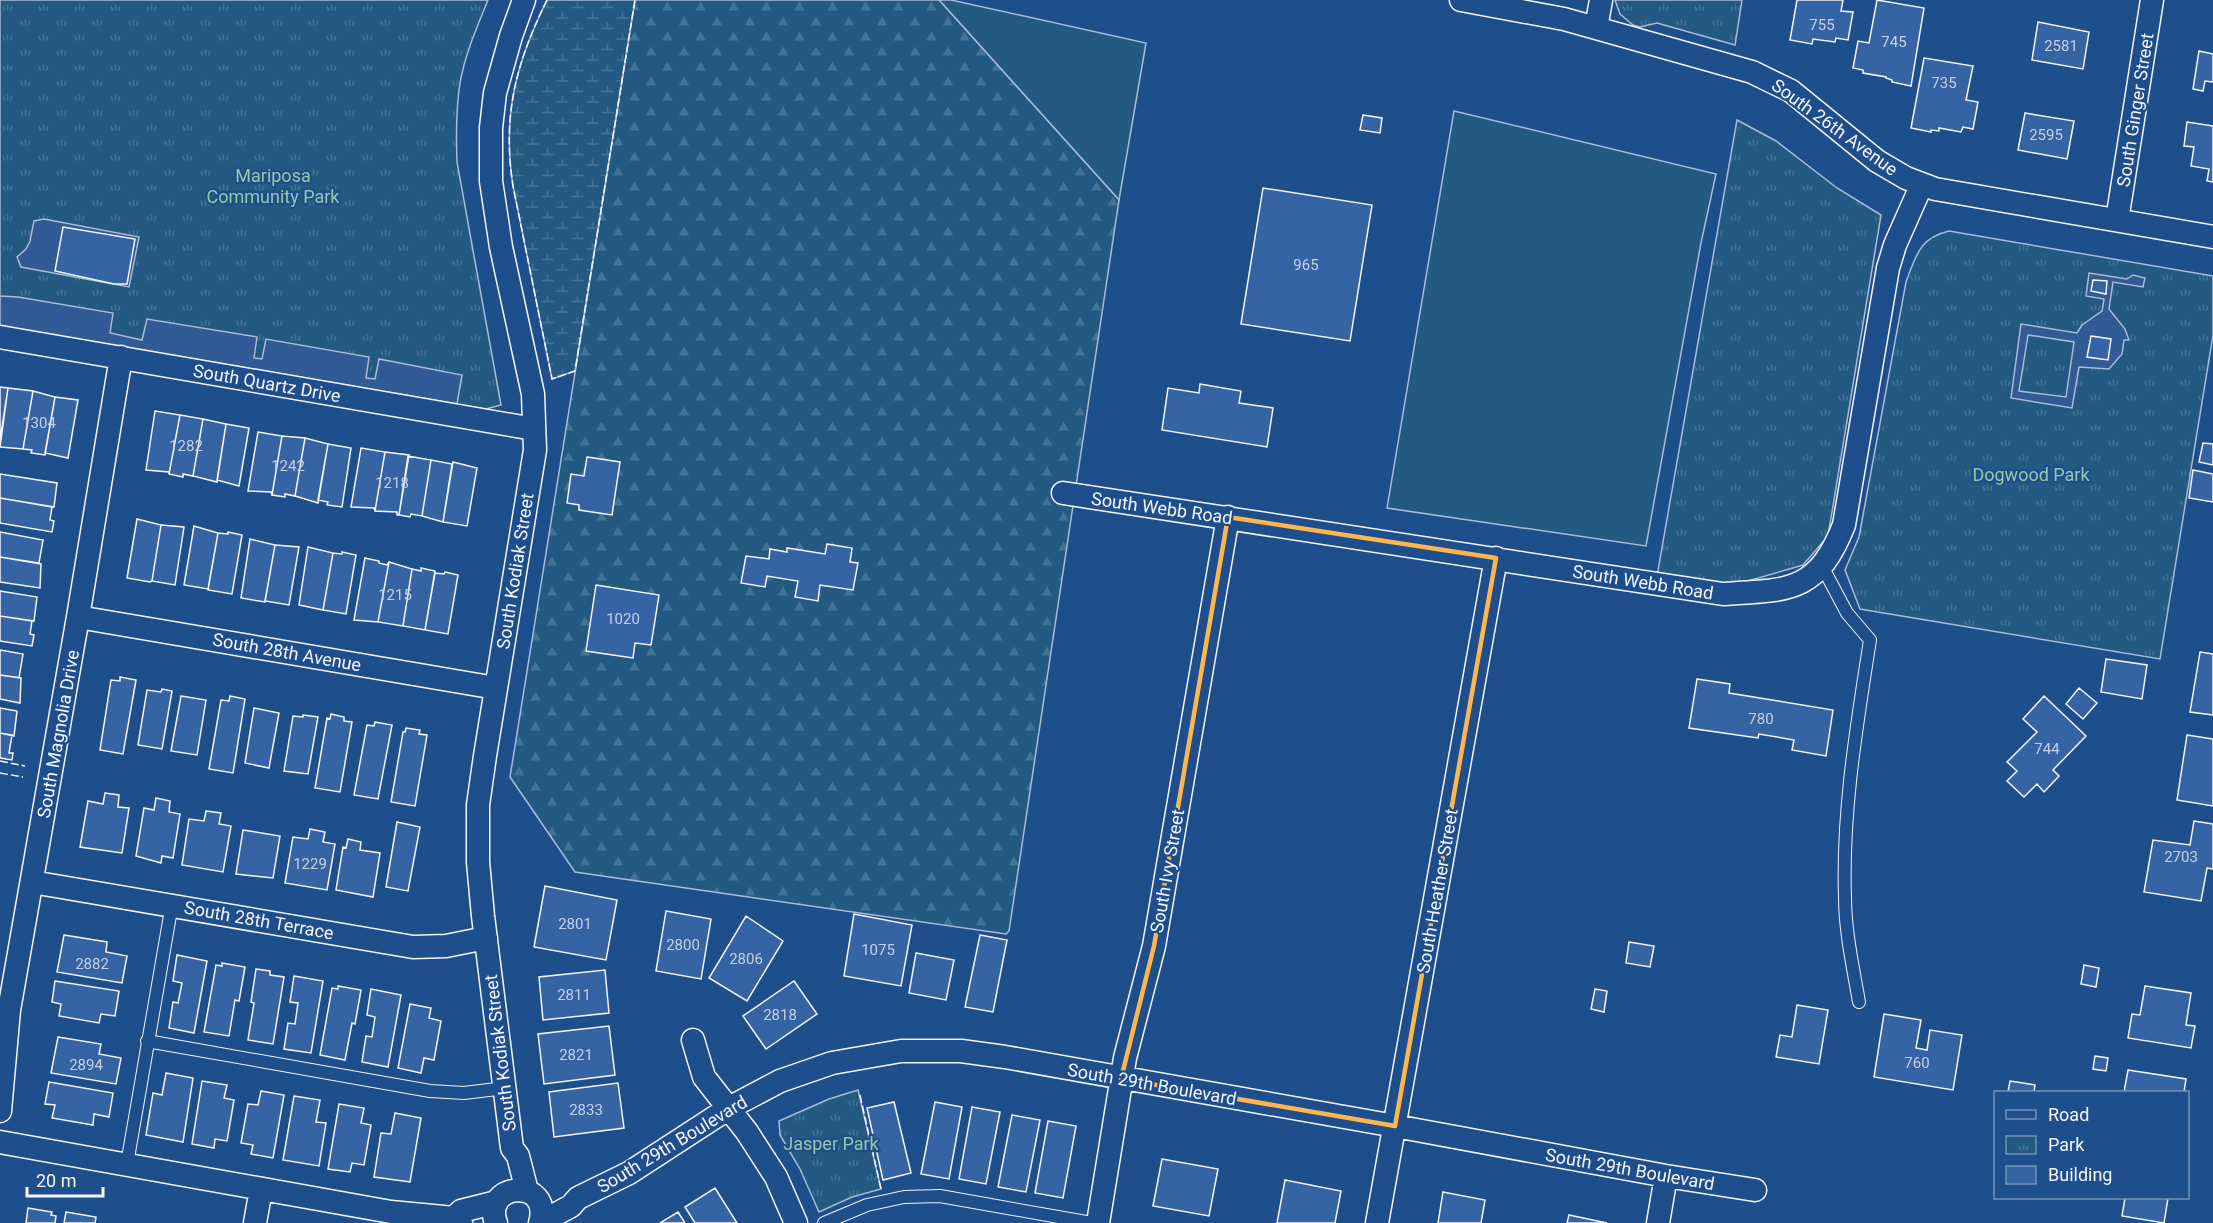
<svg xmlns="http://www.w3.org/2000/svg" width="2213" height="1223" viewBox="0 0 2213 1223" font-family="Roboto,sans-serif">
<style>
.grass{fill:#245a82;stroke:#a8bbd7;stroke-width:1.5}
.forest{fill:url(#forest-firs);stroke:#a8bbd7;stroke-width:1.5}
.wetland{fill:url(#wetland-marsh);stroke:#a8bbd7;stroke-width:1.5}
.park{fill:url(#park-tufts);stroke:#a8bbd7;stroke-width:1.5}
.parking{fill:#305b95;stroke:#a8bbd7;stroke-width:1.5;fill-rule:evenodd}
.building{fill:#3563a3;stroke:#f2f6ff;stroke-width:1.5}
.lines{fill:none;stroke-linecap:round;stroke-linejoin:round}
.service-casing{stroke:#f2f6ff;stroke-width:14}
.minor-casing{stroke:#f2f6ff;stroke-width:25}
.service{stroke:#1f4e8c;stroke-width:12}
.minor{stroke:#1f4e8c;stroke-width:22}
.fence{stroke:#f2f6ff;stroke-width:1.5;stroke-dasharray:8 3;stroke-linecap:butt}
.marked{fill:none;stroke:#ffb74d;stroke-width:4.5;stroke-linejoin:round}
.labels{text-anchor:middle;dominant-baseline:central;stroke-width:4.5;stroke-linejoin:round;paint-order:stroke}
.number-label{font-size:15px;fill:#c3d1e8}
.street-label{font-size:18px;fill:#f2f6ff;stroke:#1f4e8c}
.park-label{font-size:18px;fill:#97c8a6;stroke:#1f4e8c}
</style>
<defs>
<pattern id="forest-firs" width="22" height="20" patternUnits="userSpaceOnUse" patternTransform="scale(1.5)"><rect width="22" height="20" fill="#245a82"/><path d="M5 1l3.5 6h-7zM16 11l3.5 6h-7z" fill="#447295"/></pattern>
<pattern id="wetland-marsh" width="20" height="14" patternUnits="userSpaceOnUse" patternTransform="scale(1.5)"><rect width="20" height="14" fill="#245a82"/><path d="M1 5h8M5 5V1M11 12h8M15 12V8" fill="none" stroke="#447295"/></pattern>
<pattern id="park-tufts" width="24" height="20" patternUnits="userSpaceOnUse" patternTransform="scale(1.5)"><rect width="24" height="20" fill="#245a82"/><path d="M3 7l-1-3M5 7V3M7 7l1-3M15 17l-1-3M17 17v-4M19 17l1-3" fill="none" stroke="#447295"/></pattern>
</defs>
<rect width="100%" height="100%" fill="#1f4e8c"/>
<path class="grass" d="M 939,0 L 951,0 L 1146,43 L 1119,200 Z
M 1454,111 L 1716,174 L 1701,243 L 1646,546 L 1387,508 Z"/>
<path class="forest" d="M 635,0 L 939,0 L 1119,200 L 1009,931 L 1006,934 L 575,872 L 510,777 Z"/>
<path class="wetland" d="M 547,0 L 635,0 L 575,371 L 552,379 L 513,186 C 502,115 516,63 547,0 Z"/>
<path class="park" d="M 0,0 L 488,0 C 477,27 465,54 460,83 C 456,109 456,136 457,162 L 501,405 L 486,409 L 461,408 L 95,342 L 0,328 Z
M 1615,0 L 1742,0 L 1735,45 L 1657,23 L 1640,27 L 1633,25 L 1620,14 Z
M 1737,120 L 1776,141 L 1837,188 L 1881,215 L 1828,536 L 1803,565 L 1734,585 L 1657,576 Z
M 1949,231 L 2213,276 L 2213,335 L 2160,659 L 1860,609 L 1845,570 L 1859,537 L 1906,282 C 1916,256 1919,238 1949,231 Z
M 858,1090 L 881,1189 L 852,1197 L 819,1212 L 800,1169 L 780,1135 L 779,1121 L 829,1099 Z"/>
<path class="parking" d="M 44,219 L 139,237 L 129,287 L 21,267 L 17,257 L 26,249 L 30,241 L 34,221 Z
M 2089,273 L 2127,279 L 2133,275 L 2145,278 L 2143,287 L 2113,282 L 2109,309 L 2125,329 L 2129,340 L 2124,340 L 2122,354 L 2109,369 L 2079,367 L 2072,408 L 2011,398 L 2021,324 L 2077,333 L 2082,325 L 2102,311 L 2104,299 L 2086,296 ZM 2028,335 L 2074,342 L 2066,397 L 2019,391 Z
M 0,296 L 18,297 L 113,313 L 110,333 L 142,340 L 147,319 L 257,337 L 254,358 L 262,359 L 266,339 L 369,357 L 366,378 L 375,379 L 379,359 L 462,375 L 457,404 L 95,342 L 0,328 Z"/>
<path class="building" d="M 1797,0 L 1843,0 L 1841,11 L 1853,12 L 1848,40 L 1836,38 L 1835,42 L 1813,39 L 1812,44 L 1790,40 Z
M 1877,0 L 1924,8 L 1911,86 L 1892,82 L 1892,80 L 1886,78 L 1886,77 L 1863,73 L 1863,70 L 1853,68 L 1858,41 L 1869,43 Z
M 2038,22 L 2089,32 L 2083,69 L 2032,60 Z
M 2199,51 L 2213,54 L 2213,82 L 2205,81 L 2203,91 L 2193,89 Z
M 1924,58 L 1973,66 L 1966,100 L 1978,102 L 1973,129 L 1963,127 L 1961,132 L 1939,128 L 1939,131 L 1931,130 L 1931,132 L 1911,128 Z
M 2025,113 L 2074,121 L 2067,159 L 2018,150 Z
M 1363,115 L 1382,118 L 1380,133 L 1360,130 Z
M 2187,122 L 2213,126 L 2213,182 L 2207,181 L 2209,169 L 2191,166 L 2194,147 L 2184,146 Z
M 1263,188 L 1372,205 L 1350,341 L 1241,324 Z
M 63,227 L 135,239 L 127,284 L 114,284 L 55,271 Z
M 2093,280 L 2107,281 L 2106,294 L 2091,291 Z
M 2091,336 L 2111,339 L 2108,360 L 2087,357 Z
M 1200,384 L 1241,391 L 1239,403 L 1273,408 L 1267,447 L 1162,430 L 1168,388 L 1199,393 Z
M 0,387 L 8,388 L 0,440 Z
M 8,388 L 33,391 L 23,449 L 0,447 Z
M 33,391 L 55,397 L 45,455 L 31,453 L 32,450 L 23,449 Z
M 55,397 L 78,400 L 68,458 L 45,453 Z
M 155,411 L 180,415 L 169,474 L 169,472 L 146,470 Z
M 180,415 L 203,419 L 193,476 L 183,474 L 183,477 L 169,474 Z
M 203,419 L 226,424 L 217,482 L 193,476 Z
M 226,424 L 249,428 L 239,486 L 217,480 Z
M 258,432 L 282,436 L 272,495 L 271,492 L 248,491 Z
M 282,436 L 305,438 L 295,496 L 285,494 L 285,497 L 272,495 Z
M 305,438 L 328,444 L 318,503 L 295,496 Z
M 2203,443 L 2213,444 L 2213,465 L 2199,462 Z
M 328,444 L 351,448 L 342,507 L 327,505 L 328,502 L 318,500 Z
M 361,448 L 385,452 L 375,511 L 374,508 L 351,507 Z
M 385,452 L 409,455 L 399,515 L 397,515 L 397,512 L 375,511 Z
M 408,456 L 431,460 L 422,516 L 411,514 L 410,517 L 399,515 Z
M 587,457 L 620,462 L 612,515 L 579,510 L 579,505 L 567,503 L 571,474 L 584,476 Z
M 431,460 L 452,464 L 443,522 L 422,516 Z
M 453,462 L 477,468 L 467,526 L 443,522 Z
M 2193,470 L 2213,474 L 2213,502 L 2189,498 Z
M 0,474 L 57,483 L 54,507 L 0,498 Z
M 0,498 L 52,507 L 50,520 L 54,521 L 52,532 L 0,523 Z
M 137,519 L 161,525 L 152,581 L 150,582 L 127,578 Z
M 161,525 L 184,527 L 175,585 L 152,581 Z
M 194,526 L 218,533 L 208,589 L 184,585 Z
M 0,532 L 43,540 L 39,563 L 0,557 Z
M 228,532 L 242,535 L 232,594 L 208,590 L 218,533 L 228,534 Z
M 250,539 L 275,545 L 265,602 L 241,598 Z
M 827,544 L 852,548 L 850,562 L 858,563 L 853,590 L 820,585 L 818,601 L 795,597 L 798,581 L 767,576 L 765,587 L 741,583 L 746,556 L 769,559 L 770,549 L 787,552 L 787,548 L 825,554 Z
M 275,545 L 299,547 L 289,605 L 265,601 Z
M 308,547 L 333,553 L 323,610 L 299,605 Z
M 342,552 L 356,555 L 346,614 L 323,610 L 333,553 L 342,554 Z
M 0,557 L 41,564 L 40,588 L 0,582 Z
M 365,558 L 379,561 L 379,563 L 387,565 L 389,562 L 378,622 L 354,620 Z
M 389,562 L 412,569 L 403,626 L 378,622 Z
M 421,568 L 435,571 L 425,630 L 403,626 L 412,569 L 421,571 Z
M 445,572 L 458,575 L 448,634 L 425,630 L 435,573 L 444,574 Z
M 596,585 L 659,595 L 651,645 L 635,643 L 633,658 L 586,651 Z
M 0,591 L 37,597 L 34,621 L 0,616 Z
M 0,616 L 32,621 L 30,634 L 34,635 L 32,646 L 0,641 Z
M 0,650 L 23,654 L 19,678 L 0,675 Z
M 2200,652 L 2213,654 L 2213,715 L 2190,712 Z
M 2106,659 L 2147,665 L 2142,699 L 2101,692 Z
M 0,675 L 21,678 L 20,703 L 0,699 Z
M 120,677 L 136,680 L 123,754 L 100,750 L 111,680 L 120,681 Z
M 1697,679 L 1730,684 L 1729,693 L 1833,710 L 1826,756 L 1792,750 L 1794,740 L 1759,734 L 1758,738 L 1689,728 Z
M 2079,688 L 2097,703 L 2083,719 L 2066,704 Z
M 162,689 L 172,691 L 162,749 L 138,745 L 147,690 L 161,692 Z
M 181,696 L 206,700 L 197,755 L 171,751 Z
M 230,696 L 245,699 L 233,773 L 209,769 L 221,700 L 229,701 Z
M 2044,696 L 2086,736 L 2053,770 L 2059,776 L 2044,792 L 2037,784 L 2024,797 L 2007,781 L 2017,771 L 2007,762 L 2037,732 L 2023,719 Z
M 0,708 L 17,711 L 14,736 L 0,733 Z
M 254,708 L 279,713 L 269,768 L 245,763 Z
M 331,714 L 344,717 L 344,721 L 352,722 L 340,792 L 315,788 L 327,718 L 330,719 Z
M 303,715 L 318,717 L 308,774 L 284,771 L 293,716 L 303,717 Z
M 375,722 L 392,725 L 378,799 L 354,795 L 367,725 L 374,726 Z
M 406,728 L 420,730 L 419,734 L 427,735 L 415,806 L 391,802 L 403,732 L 405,732 Z
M 0,733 L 12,735 L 9,753 L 13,753 L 12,760 L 0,758 Z
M 2187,735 L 2213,739 L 2213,806 L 2177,800 Z
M 105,793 L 119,795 L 118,807 L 129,808 L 122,853 L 80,847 L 88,801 L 103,804 Z
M 156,798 L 170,801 L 169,812 L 180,814 L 173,858 L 162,856 L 161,863 L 136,856 L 144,808 L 154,810 Z
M 206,811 L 221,813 L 219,824 L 231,826 L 223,872 L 182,865 L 189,819 L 204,821 Z
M 2194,821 L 2213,824 L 2213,869 L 2207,868 L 2201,901 L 2144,892 L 2153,840 L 2190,845 Z
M 397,822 L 420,827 L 408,891 L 386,887 Z
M 310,829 L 325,832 L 323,842 L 335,844 L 327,890 L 285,883 L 293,837 L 308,839 Z
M 243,830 L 280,836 L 273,878 L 236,874 Z
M 348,839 L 361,842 L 360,850 L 380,853 L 373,897 L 336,890 L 343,847 L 346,848 Z
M 545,886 L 617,900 L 606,960 L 534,947 Z
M 666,911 L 711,919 L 701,979 L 656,971 Z
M 854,914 L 912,925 L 901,986 L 844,976 Z
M 746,916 L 783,941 L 747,1001 L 709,978 Z
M 64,935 L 107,942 L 106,952 L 127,956 L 122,983 L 57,972 Z
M 980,935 L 1007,940 L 993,1012 L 965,1007 Z
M 1629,942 L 1654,946 L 1650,967 L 1626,963 Z
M 916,953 L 954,960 L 946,1000 L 909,993 Z
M 177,955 L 207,961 L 194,1033 L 169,1028 L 173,1002 L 178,1003 L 182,983 L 173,981 Z
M 222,963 L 245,967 L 239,1001 L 235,1000 L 229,1036 L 204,1032 L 216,965 L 222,966 Z
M 2084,965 L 2099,968 L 2096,987 L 2081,984 Z
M 256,969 L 270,971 L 270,975 L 284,977 L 273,1044 L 248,1040 L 254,1003 L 251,1002 Z
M 605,970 L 609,1013 L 543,1020 L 539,977 Z
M 294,976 L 323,981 L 311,1053 L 284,1049 L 288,1023 L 295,1024 L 298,1003 L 290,1002 Z
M 55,981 L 119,991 L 115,1016 L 101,1014 L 99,1023 L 59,1016 L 61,1004 L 52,1002 Z
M 794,981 L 817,1014 L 766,1049 L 743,1016 Z
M 338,986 L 361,990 L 355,1024 L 352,1023 L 345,1060 L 320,1055 L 332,988 L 338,989 Z
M 2145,986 L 2191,993 L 2186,1025 L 2195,1026 L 2191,1048 L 2128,1038 L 2132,1014 L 2140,1015 Z
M 371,989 L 401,995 L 388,1067 L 362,1062 L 366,1036 L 372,1037 L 375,1017 L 367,1015 Z
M 1595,989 L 1607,991 L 1604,1012 L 1591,1009 Z
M 410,1004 L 431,1008 L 429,1018 L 441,1021 L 434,1060 L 424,1058 L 421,1073 L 398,1068 Z
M 1797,1005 L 1828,1010 L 1819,1064 L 1776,1057 L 1780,1035 L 1792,1037 Z
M 1884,1014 L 1921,1020 L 1916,1048 L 1927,1050 L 1930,1030 L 1962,1035 L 1953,1090 L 1874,1077 Z
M 609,1026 L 615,1075 L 544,1084 L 538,1034 Z
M 58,1037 L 101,1044 L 99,1054 L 121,1058 L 116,1084 L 51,1073 Z
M 2095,1056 L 2108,1058 L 2106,1071 L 2093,1069 Z
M 2128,1070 L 2186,1079 L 2184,1092 L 2124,1092 Z
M 166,1073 L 193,1078 L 183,1142 L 146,1135 L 153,1093 L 162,1095 Z
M 202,1081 L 227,1085 L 224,1098 L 234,1100 L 227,1141 L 215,1139 L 214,1148 L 192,1144 Z
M 2010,1081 L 2035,1085 L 2034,1092 L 2008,1092 Z
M 49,1082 L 113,1093 L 109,1117 L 94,1114 L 93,1125 L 52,1118 L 55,1105 L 45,1104 Z
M 618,1083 L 624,1128 L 554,1137 L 549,1092 Z
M 261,1091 L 284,1095 L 273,1158 L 251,1154 L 253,1145 L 241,1143 L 248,1104 L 258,1105 Z
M 294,1096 L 320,1100 L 316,1122 L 326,1123 L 319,1166 L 283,1160 Z
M 894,1102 L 911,1173 L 883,1180 L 867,1108 Z
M 935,1102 L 962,1107 L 949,1179 L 921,1174 Z
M 339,1104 L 364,1108 L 361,1123 L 371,1125 L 364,1165 L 352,1163 L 350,1172 L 328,1169 Z
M 972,1107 L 1000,1112 L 986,1184 L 959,1179 Z
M 395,1113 L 421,1118 L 410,1182 L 374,1177 L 381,1133 L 391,1134 Z
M 1012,1115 L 1040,1120 L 1026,1192 L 998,1187 Z
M 1048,1121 L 1076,1126 L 1063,1198 L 1035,1193 Z
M 1162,1159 L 1218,1169 L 1209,1216 L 1153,1206 Z
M 1285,1180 L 1341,1191 L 1335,1223 L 1277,1223 Z
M 715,1188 L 737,1223 L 695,1223 L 685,1207 Z
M 1443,1192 L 1485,1200 L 1481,1223 L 1438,1223 Z
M 2125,1198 L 2168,1198 L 2164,1223 L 2122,1216 Z
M 28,1208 L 52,1212 L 51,1215 L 56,1216 L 55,1223 L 26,1223 Z
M 66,1212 L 96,1217 L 95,1223 L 64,1223 Z
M 678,1212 L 685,1223 L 660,1223 Z
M 1569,1215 L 1607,1223 L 1567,1223 Z"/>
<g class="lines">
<g class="service-casing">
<path id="service" d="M 1822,566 L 1847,613 L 1870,640 C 1857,724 1842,811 1845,897 C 1845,931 1853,967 1859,1002
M 147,1041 L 430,1091 L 464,1093 L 505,1088
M 127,1164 L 172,904
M 824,1223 L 867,1205 L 904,1197 L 940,1196 L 1092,1223"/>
</g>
<g class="minor-casing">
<path id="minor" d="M 524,0 L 511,36 L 495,93 L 491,128 L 491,181 L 501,247 L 533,394 L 535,450 L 485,756 L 478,805 L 478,862 L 483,916 L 512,1148 L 518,1156 L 527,1191
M 1461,0 L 1564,19 L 1752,72 L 1791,91 L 1877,161 L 1906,178 L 1935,189 L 2213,237
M 1596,28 L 1601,0
M 2117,220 L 2152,0
M 0,337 L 534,429
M 1063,493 L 1723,594 C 1789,590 1817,593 1844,525 L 1888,268 L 1895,245 L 1922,184
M 78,617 L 496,688
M 32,882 L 413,947 L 446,946 L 486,938
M 693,1040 L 704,1077 L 747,1132 L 776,1177 L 796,1223
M 0,1111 L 9,1010 L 78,617 L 121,357
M 0,1142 L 391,1212 L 454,1218 L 461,1223
M 454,1218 L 461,1211 L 497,1202
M 255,1223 L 261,1189
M 496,1223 C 481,1182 553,1177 540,1223
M 540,1223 L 571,1206 L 578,1198 L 629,1173 L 729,1108 L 780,1081 L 832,1063 L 901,1051 L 961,1051 L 1005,1057 L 1395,1126 L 1666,1176 L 1755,1190
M 1098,1223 L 1125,1058 L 1154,946 L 1228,517
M 1377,1223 L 1496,558
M 1658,1223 L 1666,1176"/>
</g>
<use href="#service" class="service"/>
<use href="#minor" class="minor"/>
<path class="fence" d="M 547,0 C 516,63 502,115 513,186 L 552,379 L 575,371 L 635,0
M 0,761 L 25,766
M 0,773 L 23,777
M 860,1095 L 881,1189"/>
</g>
<path class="marked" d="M 1228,517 L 1496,558 L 1395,1126 L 1121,1079 L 1154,946 Z"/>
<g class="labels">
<g class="number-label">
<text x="1822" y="25">755</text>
<text x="1894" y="42">745</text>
<text x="2061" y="46">2581</text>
<text x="1944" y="83">735</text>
<text x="2046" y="135">2595</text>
<text x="1306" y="265">965</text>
<text x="39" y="423">1304</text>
<text x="186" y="446">1282</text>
<text x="288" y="466">1242</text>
<text x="392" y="483">1218</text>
<text x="395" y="595">1215</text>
<text x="623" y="619">1020</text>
<text x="1761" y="719">780</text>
<text x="2047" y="749">744</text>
<text x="2181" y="857">2703</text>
<text x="310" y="864">1229</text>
<text x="575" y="924">2801</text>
<text x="683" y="945">2800</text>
<text x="878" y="950">1075</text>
<text x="746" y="959">2806</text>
<text x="92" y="964">2882</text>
<text x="574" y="995">2811</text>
<text x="780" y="1015">2818</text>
<text x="576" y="1055">2821</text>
<text x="1917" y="1063">760</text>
<text x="86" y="1065">2894</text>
<text x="586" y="1110">2833</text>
</g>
<g class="street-label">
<text transform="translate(2135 110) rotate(-81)">South Ginger Street</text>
<text transform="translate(1835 127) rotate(36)">South 26th Avenue</text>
<text transform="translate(267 383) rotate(10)">South Quartz Drive</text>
<text transform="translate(1162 508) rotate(8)">South Webb Road</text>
<text transform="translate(515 571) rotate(-81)">South Kodiak Street</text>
<text transform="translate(1643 582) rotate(9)">South Webb Road</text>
<text transform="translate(287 652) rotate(10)">South 28th Avenue</text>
<text transform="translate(58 734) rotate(-80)">South Magnolia Drive</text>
<text transform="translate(1167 871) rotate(-80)">South Ivy Street</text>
<text transform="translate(1437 891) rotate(-80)">South Heather Street</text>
<text transform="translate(259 920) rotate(10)">South 28th Terrace</text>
<text transform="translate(500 1053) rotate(-97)">South Kodiak Street</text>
<text transform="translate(1152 1084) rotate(10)">South 29th Boulevard</text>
<text transform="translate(672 1144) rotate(-31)">South 29th Boulevard</text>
<text transform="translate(1630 1169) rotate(10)">South 29th Boulevard</text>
</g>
<g class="park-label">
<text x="273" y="175">Mariposa<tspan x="273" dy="21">Community Park</tspan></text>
<text x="2031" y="474">Dogwood Park</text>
<text x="831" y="1143">Jasper Park</text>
</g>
</g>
<rect x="1994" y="1091" width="195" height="108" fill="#1f4e8c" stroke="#7391ba" stroke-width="1.5"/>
<rect x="2006" y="1110" width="30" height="9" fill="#1f4e8c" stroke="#7391ba" stroke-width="1.5"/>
<text x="2048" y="1121" font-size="18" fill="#f2f6ff">Road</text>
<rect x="2006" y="1136" width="30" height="18" fill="url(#park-tufts)" stroke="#7391ba" stroke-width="1.5"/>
<text x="2048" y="1151" font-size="18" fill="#f2f6ff">Park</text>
<rect x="2006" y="1166" width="30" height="18" fill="#3563a3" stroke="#7391ba" stroke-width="1.5"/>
<text x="2048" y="1181" font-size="18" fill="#f2f6ff">Building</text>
<path d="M27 1187v9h76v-9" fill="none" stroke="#f2f6ff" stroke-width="3"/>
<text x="36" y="1187" font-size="18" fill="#f2f6ff" stroke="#1f4e8c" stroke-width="4.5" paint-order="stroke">20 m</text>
</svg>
